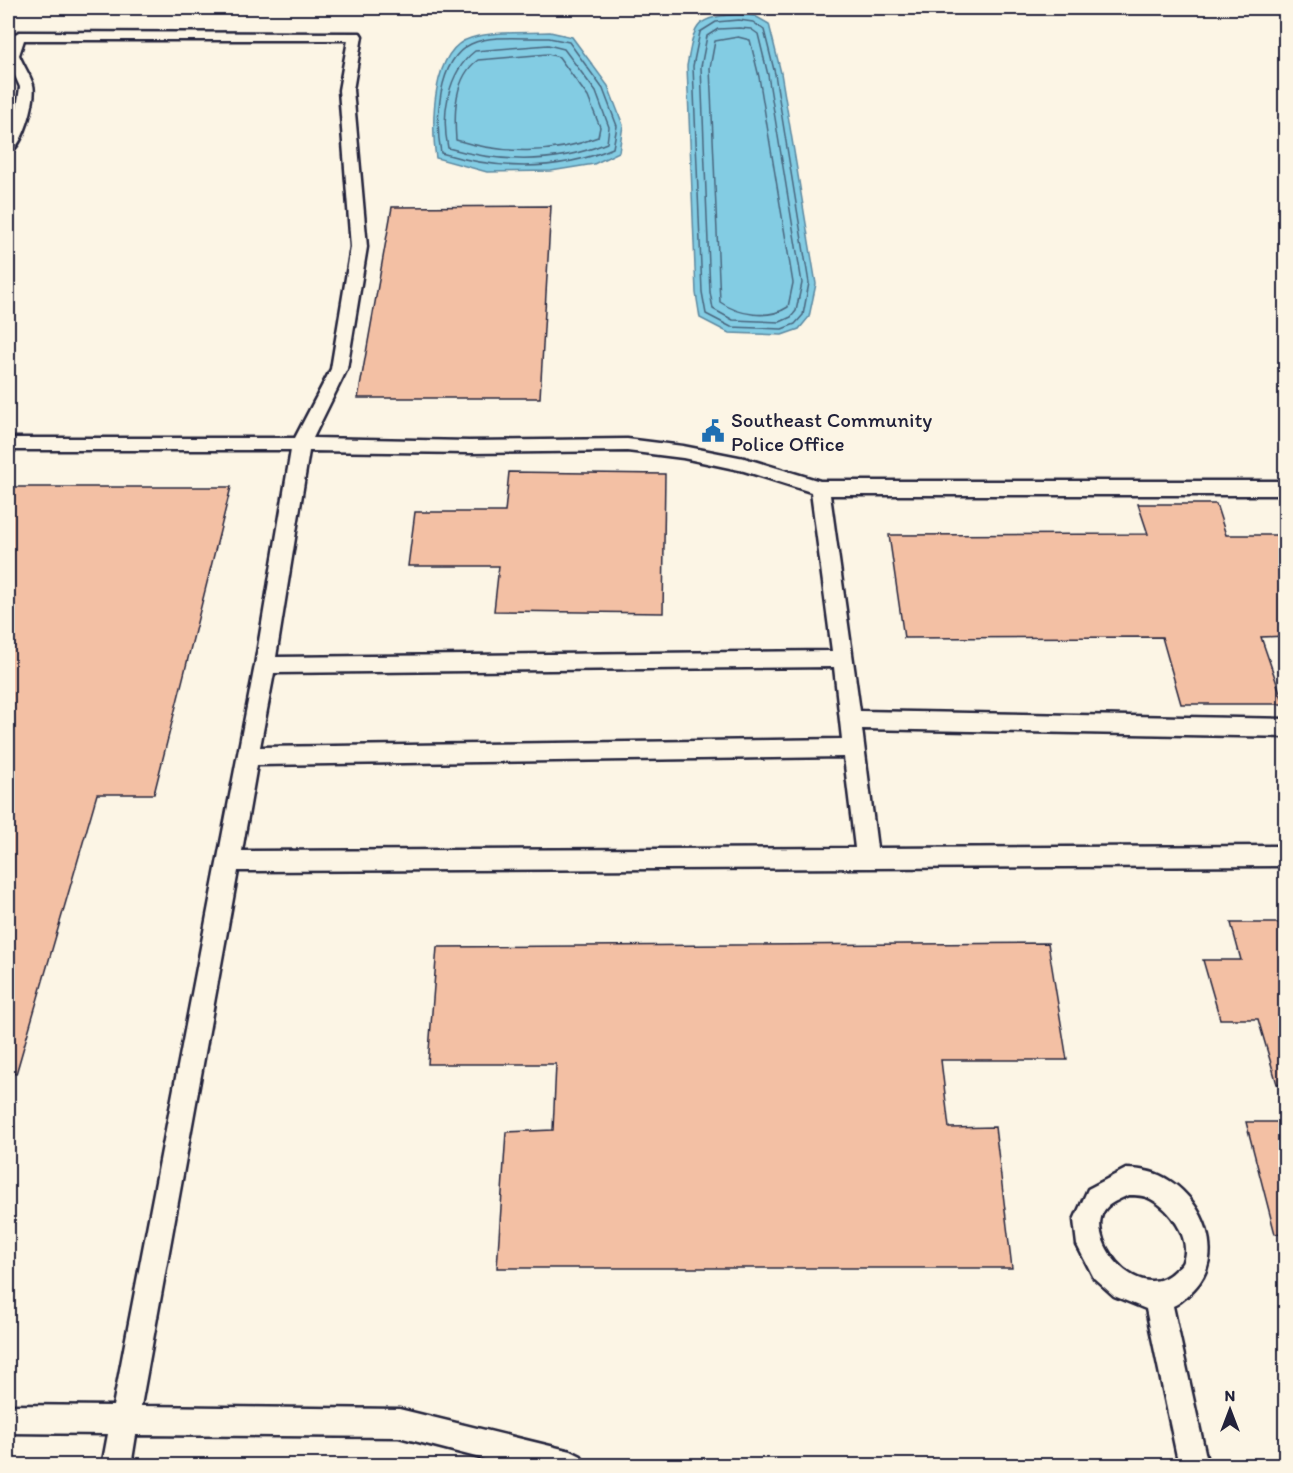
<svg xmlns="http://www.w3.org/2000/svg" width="1293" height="1473" viewBox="0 0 1293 1473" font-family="Itim,sans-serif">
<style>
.water{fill:#83cce3;stroke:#5c88a0;stroke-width:1.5}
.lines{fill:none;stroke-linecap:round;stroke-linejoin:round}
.shore{stroke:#49667e;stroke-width:1.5}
.building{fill:#f3c0a4;stroke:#22223b;stroke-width:1.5}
.service-casing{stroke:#22223b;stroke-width:5}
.service{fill:#fcf5e5;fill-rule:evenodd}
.labels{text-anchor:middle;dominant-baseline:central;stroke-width:6;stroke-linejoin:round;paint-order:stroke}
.poi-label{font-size:21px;fill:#22223b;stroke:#fcf5e5;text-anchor:start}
</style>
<rect width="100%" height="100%" fill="#fcf5e5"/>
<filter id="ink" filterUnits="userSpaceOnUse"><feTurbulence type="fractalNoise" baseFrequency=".0167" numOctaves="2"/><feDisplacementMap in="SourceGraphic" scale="12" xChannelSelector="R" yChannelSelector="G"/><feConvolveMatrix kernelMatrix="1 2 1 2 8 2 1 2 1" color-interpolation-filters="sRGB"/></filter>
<g filter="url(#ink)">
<path class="water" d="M 739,14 L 755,16 L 769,24 L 781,73 L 816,284 L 809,317 L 799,329 L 782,335 L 729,333 L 700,318 L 696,293 L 687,66 C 695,24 693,18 739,14 Z
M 550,32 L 572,37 L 608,86 L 623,125 L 619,152 L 594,164 L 551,171 L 487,172 L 436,158 C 431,126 431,49 471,38 C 495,31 525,33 550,32 Z"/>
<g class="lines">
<path class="shore" d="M 739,20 L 753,22 L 764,30 L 775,74 L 809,283 L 803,315 L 795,324 L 782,329 L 731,327 L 706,314 L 702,292 L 693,66 L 700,32 L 716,22 Z
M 739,28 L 751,29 L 758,34 L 768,75 L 802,283 L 796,311 L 791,317 L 780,322 L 733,320 L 713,309 L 710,292 L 701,67 L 707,36 L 718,29 Z
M 738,37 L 750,40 L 759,77 L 793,283 L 788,307 C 768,320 739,315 720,302 L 710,68 L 715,41 Z
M 549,38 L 569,42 L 603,89 L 617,126 L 613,148 C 557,172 498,170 441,153 C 435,122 437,60 471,44 C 493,34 525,39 549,38 Z
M 548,45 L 564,49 L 596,92 L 609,127 L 607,143 C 556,164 501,163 448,148 C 441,115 447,73 475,51 Z
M 548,54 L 559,57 L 588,97 L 600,127 L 598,137 C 553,155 502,154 456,140 C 454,113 454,77 478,60 Z"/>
</g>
<path class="building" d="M 551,206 L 540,398 L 358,398 L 392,207 Z
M 509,472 L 665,474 L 663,613 L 494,611 L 499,566 L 408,566 L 415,512 L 505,512 Z
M 8,487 L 231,487 L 154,794 L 97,794 L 16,1074 L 8,1072 Z
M 1138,504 L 1216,504 L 1226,535 L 1286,535 L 1286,636 L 1261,637 L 1284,704 L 1181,704 L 1162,637 L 904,638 L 889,535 L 1148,534 Z
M 1231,923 L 1286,923 L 1286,1083 L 1277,1084 L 1258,1019 L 1220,1019 L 1203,960 L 1241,960 Z
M 1048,943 L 1067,1060 L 941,1060 L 949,1128 L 995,1127 L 1012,1268 L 497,1268 L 506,1132 L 553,1130 L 556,1064 L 428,1064 L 437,947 Z
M 1246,1122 L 1286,1122 L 1286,1232 L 1275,1234 Z"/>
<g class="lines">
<g class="service-casing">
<path id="service" d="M 19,32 L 360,33 L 362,36 L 353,90 L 367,247 L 347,369 L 313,438 L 469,441 L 627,439 L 683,446 L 744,458 L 820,481 L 1286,481 L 1286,495 L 830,495 L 860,711 L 1286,719 L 1286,737 L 862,729 L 877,848 L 1286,846 L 1286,866 L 238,871 L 141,1406 L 399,1409 L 571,1451 L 581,1456 L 585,1466 L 511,1466 L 399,1437 L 136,1435 L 131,1466 L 102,1466 L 108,1434 L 8,1433 L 8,1405 L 113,1406 L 255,665 L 291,450 L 8,450 L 8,438 L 295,438 L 331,369 L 351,247 L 339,90 L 348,40 L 24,40 L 19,55 C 23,65 30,75 33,85 C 37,99 22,150 8,153 L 8,134 L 16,116 L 20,87 L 8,60 L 8,49 L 12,36 ZM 309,451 L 469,453 L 627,451 L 683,458 L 744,471 L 811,492 L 832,651 L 276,657 ZM 834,667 L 842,739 L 260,747 L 274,673 ZM 844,757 L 855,848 L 242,851 L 257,765 Z
M 1126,1169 C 1141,1169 1157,1172 1170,1181 C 1204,1203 1226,1256 1194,1289 C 1187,1296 1182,1302 1173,1306 L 1208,1466 L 1179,1466 L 1146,1309 L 1114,1296 L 1094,1278 L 1077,1245 L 1074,1220 L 1088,1189 ZM 1128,1195 C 1136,1195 1144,1195 1151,1199 C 1170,1209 1192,1238 1183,1261 C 1182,1265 1177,1268 1174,1271 C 1137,1308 1079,1232 1108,1206 C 1113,1202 1122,1198 1128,1195 Z"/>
</g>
<use href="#service" class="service"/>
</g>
</g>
<defs>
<g id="civic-bare" transform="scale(1.8)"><path d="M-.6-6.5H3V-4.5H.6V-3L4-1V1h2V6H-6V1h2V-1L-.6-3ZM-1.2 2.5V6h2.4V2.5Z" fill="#1f6fb2" stroke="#fcf5e5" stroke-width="2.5" paint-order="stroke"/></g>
</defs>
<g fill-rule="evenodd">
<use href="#civic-bare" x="713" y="431"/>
</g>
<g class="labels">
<g class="poi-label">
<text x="731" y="419">Southeast Community<tspan x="731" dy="24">Police Office</tspan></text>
</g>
</g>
<rect width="1293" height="1473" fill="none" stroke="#fcf5e5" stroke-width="30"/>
<rect x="15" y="15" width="1263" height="1443" fill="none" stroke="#22223b" stroke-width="2" filter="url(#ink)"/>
<g transform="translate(1230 1410)" stroke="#fcf5e5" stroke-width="4.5" paint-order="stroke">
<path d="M0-4.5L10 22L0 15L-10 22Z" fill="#22223b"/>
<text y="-9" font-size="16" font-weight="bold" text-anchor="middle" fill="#22223b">N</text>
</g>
</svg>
